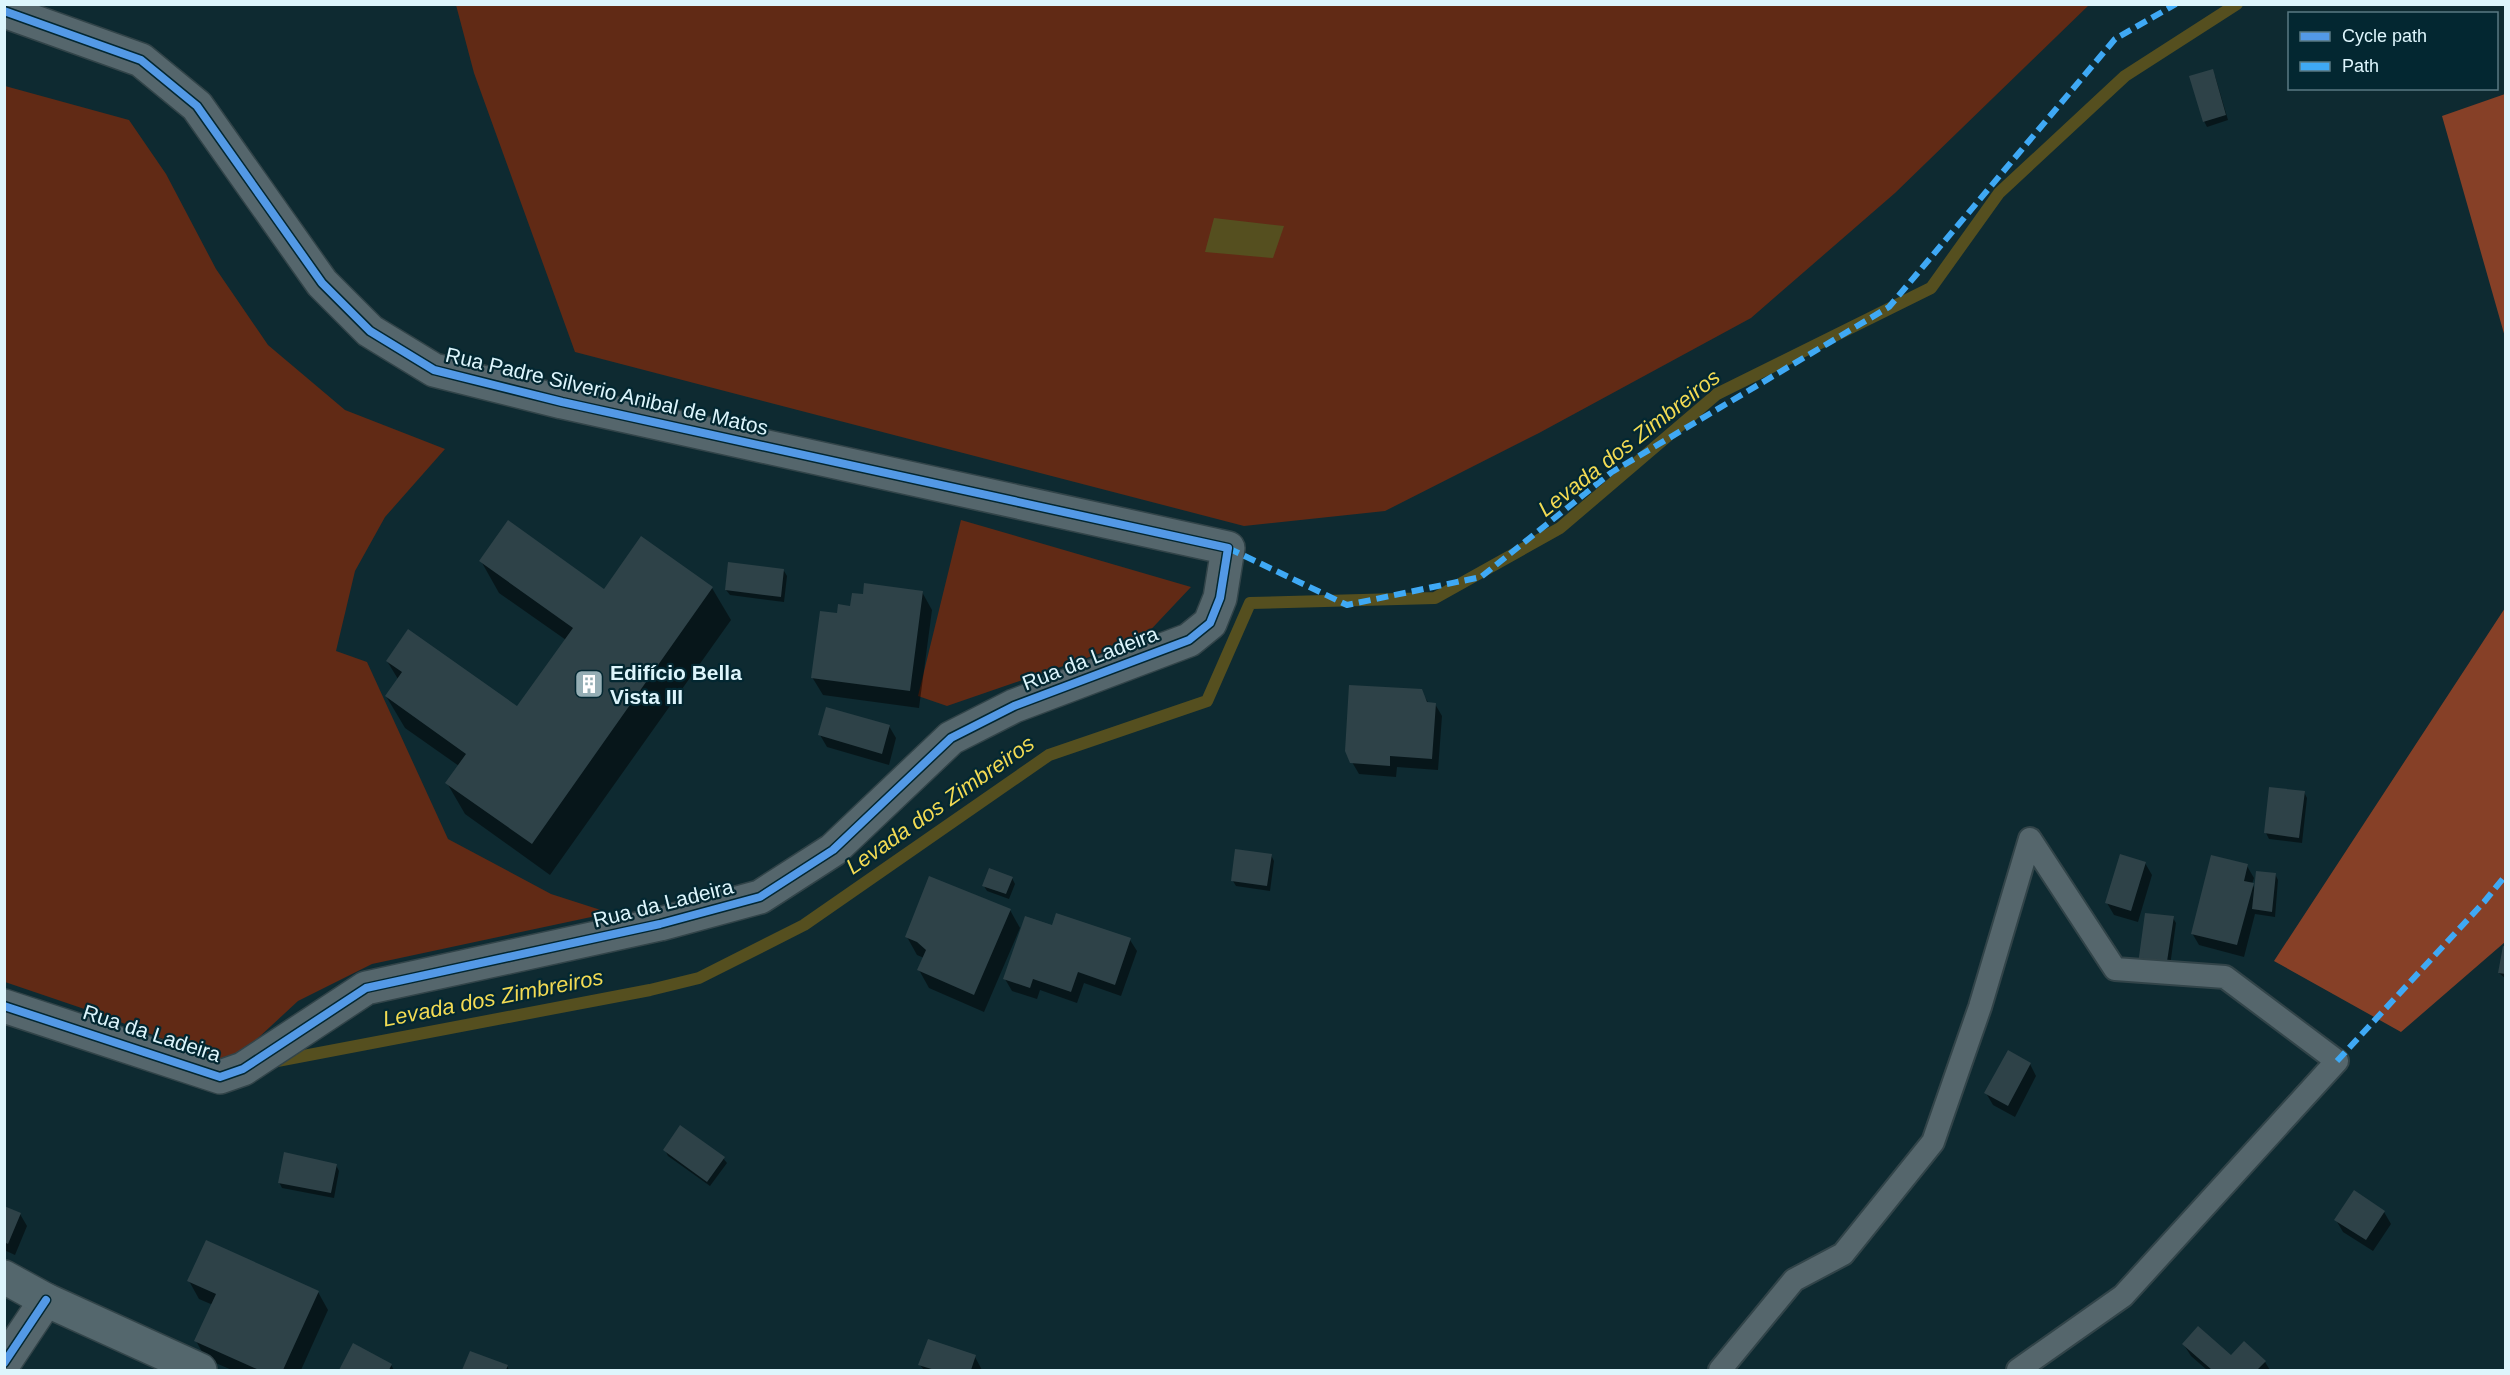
<svg xmlns="http://www.w3.org/2000/svg" width="2510" height="1375" viewBox="0 0 2510 1375" font-family="Helvetica,sans-serif">
<style>
.green{fill:#612a15}
.forest{fill:#864027}
.water{fill:#554f1f}
.shadow{fill:#0007}
.lines{fill:none;stroke-linecap:round;stroke-linejoin:round}
.stream{stroke:#554f1f;stroke-width:12}
.building{fill:#2e4248}
.lane-casing{stroke:#324449;stroke-width:26}
.street-casing{stroke:#324449;stroke-width:36}
.secondary-casing{stroke:#324449;stroke-width:36}
.lane{stroke:#55666c;stroke-width:22}
.street{stroke:#55666c;stroke-width:33}
.secondary{stroke:#54676d;stroke-width:33}
.quiet{stroke:#3fa9f5;stroke-width:6;stroke-dasharray:12 6;stroke-linecap:butt}
.cycleway-casing{stroke:#032731;stroke-width:11}
.cycleway{stroke:#5399e6;stroke-width:8}
.labels{text-anchor:middle;dominant-baseline:central;stroke-width:4.5;stroke-linejoin:round;paint-order:stroke}
.street-label{font-size:21px;fill:#ddf5fc;stroke:#032731}
.poi-label{font-size:21px;font-weight:bold;fill:#ddf5fc;stroke:#032731;text-anchor:start}
.water-label{font-size:22px;font-style:italic;fill:#f2da53;stroke:#032731}
</style>
<rect width="100%" height="100%" fill="#0e2a31"/>
<path class="green" d="M 456,5 L 2089,5 L 1895,193 L 1751,318 L 1539,433 L 1385,511 L 1244,526 L 575,352 L 474,73 Z
M 5,86 L 129,120 L 166,174 L 216,269 L 268,345 L 345,410 L 445,449 L 385,517 L 355,571 L 336,651 L 367,662 L 448,839 L 551,894 L 610,913 L 372,964 L 298,1001 L 229,1065 L 105,1016 L 5,982 Z
M 961,520 L 1191,587 L 1142,639 L 947,706 L 918,696 Z"/>
<path class="forest" d="M 2505,94 L 2506,94 L 2505,337 L 2442,116 Z
M 2505,608 L 2505,942 L 2401,1032 L 2274,961 Z"/>
<path class="water" d="M 1214,218 L 1284,226 L 1273,258 L 1205,252 Z"/>
<path class="shadow" d="M 2215,76 L 2228,120 L 2207,127 L 2204,121 Z
M 641,538 L 712,588 L 731,620 L 550,875 L 465,814 L 447,783 L 459,766 L 405,728 L 386,696 L 398,679 L 387,661 L 517,708 L 566,640 L 499,593 L 481,561 L 604,591 Z
M 784,571 L 787,576 L 784,602 L 730,595 L 726,590 Z
M 922,592 L 932,610 L 919,708 L 823,695 L 812,677 L 838,615 L 851,607 Z
M 1421,691 L 1429,704 L 1435,704 L 1442,716 L 1438,770 L 1397,767 L 1396,777 L 1359,774 L 1352,762 Z
M 889,726 L 896,738 L 889,765 L 827,747 L 820,735 Z
M 2304,792 L 2307,798 L 2302,843 L 2269,839 L 2266,833 Z
M 1271,855 L 1274,861 L 1270,891 L 1236,886 L 1233,881 Z
M 2145,863 L 2152,875 L 2138,922 L 2114,915 L 2107,903 Z
M 2247,866 L 2254,878 L 2252,884 L 2255,889 L 2275,874 L 2278,880 L 2275,917 L 2255,914 L 2244,957 L 2199,945 L 2192,933 Z
M 1012,878 L 1015,884 L 1009,899 L 987,891 L 984,886 Z
M 1010,910 L 1020,928 L 984,1012 L 929,988 L 919,970 L 924,958 L 917,955 L 907,937 Z
M 2173,918 L 2176,923 L 2169,973 L 2142,969 Z
M 1053,927 L 1130,940 L 1137,951 L 1121,996 L 1084,983 L 1077,1003 L 1040,990 L 1037,999 L 1012,991 L 1005,979 Z
M 2506,948 L 2506,979 L 2499,973 Z
M 2030,1064 L 2036,1076 L 2015,1117 L 1993,1105 L 1986,1093 Z
M 665,1150 L 723,1158 L 727,1163 L 710,1186 L 668,1156 Z
M 336,1165 L 339,1171 L 334,1198 L 282,1188 L 279,1182 Z
M 4,1207 L 20,1214 L 27,1226 L 15,1255 L 4,1250 Z
M 2384,1212 L 2391,1224 L 2373,1251 L 2343,1232 L 2336,1220 Z
M 189,1281 L 318,1292 L 328,1310 L 301,1370 L 232,1370 L 206,1359 L 196,1341 L 213,1305 L 199,1299 Z
M 354,1345 L 391,1365 L 394,1370 L 341,1370 Z
M 2184,1345 L 2231,1357 L 2265,1362 L 2270,1370 L 2207,1370 L 2191,1356 Z
M 471,1353 L 507,1366 L 509,1370 L 464,1370 Z
M 975,1357 L 982,1370 L 924,1370 L 920,1365 Z"/>
<g class="lines">
<path class="stream" d="M 272,1062 L 650,990 L 699,978 L 804,925 L 1049,755 L 1207,701 L 1250,603 L 1435,598 L 1560,528 L 1717,394 L 1931,288 L 1999,193 L 2125,76 L 2237,4"/>
</g>
<path class="building" d="M 2213,69 L 2226,115 L 2203,122 L 2189,76 Z
M 508,520 L 604,589 L 641,536 L 713,587 L 532,844 L 445,783 L 466,754 L 385,696 L 402,672 L 386,661 L 408,629 L 517,706 L 573,628 L 479,561 Z
M 728,562 L 784,569 L 781,597 L 725,590 Z
M 864,583 L 923,591 L 910,691 L 811,678 L 820,611 L 837,613 L 838,604 L 850,606 L 852,593 L 863,594 Z
M 1349,685 L 1422,689 L 1427,702 L 1436,703 L 1432,759 L 1390,756 L 1390,766 L 1350,763 L 1345,751 Z
M 826,707 L 890,725 L 882,754 L 818,735 Z
M 2269,787 L 2305,791 L 2299,838 L 2264,833 Z
M 1235,849 L 1272,854 L 1267,886 L 1231,881 Z
M 2120,854 L 2146,862 L 2131,911 L 2105,903 Z
M 2211,855 L 2248,864 L 2244,881 L 2254,883 L 2237,945 L 2191,934 Z
M 989,868 L 1013,877 L 1006,894 L 982,886 Z
M 2256,871 L 2276,873 L 2272,912 L 2252,909 Z
M 929,876 L 1011,909 L 974,995 L 917,970 L 926,950 L 917,942 L 905,937 Z
M 1056,913 L 1131,938 L 1115,985 L 1078,972 L 1071,992 L 1033,979 L 1030,988 L 1003,979 L 1025,916 L 1052,925 Z
M 2145,913 L 2174,916 L 2166,968 L 2138,964 Z
M 2503,946 L 2506,947 L 2506,974 L 2498,973 Z
M 2008,1050 L 2031,1063 L 2008,1106 L 1984,1093 Z
M 680,1125 L 725,1157 L 707,1182 L 663,1150 Z
M 284,1152 L 337,1164 L 331,1193 L 278,1183 Z
M 2354,1190 L 2385,1211 L 2366,1240 L 2334,1220 Z
M 4,1206 L 21,1213 L 8,1244 L 4,1242 Z
M 206,1240 L 319,1291 L 283,1370 L 259,1370 L 194,1341 L 216,1294 L 187,1281 Z
M 2198,1326 L 2231,1355 L 2244,1341 L 2266,1361 L 2257,1370 L 2212,1370 L 2182,1344 Z
M 928,1339 L 976,1355 L 971,1370 L 935,1370 L 918,1365 Z
M 353,1343 L 392,1364 L 389,1370 L 339,1370 Z
M 470,1351 L 508,1365 L 506,1370 L 462,1370 Z"/>
<g class="lines">
<g class="lane-casing">
<path id="lane" d="M 1720,1370 L 1794,1280 L 1843,1254 L 1933,1142 L 1980,1007 L 2030,839 L 2115,969 L 2225,977 L 2337,1061 L 2123,1296 L 2018,1370"/>
</g>
<g class="street-casing">
<path id="street" d="M 4,11 L 141,60 L 197,106 L 322,283 L 370,331 L 434,370 L 562,402 L 1228,548 L 1220,598 L 1210,623 L 1189,640 L 1014,706 L 951,738 L 833,850 L 760,897 L 660,924 L 366,988 L 243,1069 L 220,1077 L 4,1006
M 4,1363 L 46,1300"/>
</g>
<g class="secondary-casing">
<path id="secondary" d="M 4,1277 L 46,1300 L 200,1370"/>
</g>
<use href="#lane" class="lane"/>
<use href="#street" class="street"/>
<use href="#secondary" class="secondary"/>
<path class="quiet" d="M 1228,548 L 1347,605 L 1481,577 L 1612,472 L 1889,307 L 2115,39 L 2176,4
M 2337,1061 L 2484,902 L 2506,875"/>
<g class="cycleway-casing">
<path id="cycleway" d="M 4,11 L 141,60 L 197,106 L 322,283 L 370,331 L 434,370 L 562,402 L 1228,548 L 1220,598 L 1210,623 L 1189,640 L 1014,706 L 951,738 L 833,850 L 760,897 L 660,924 L 366,988 L 243,1069 L 220,1077 L 4,1006
M 4,1363 L 46,1300"/>
</g>
<use href="#cycleway" class="cycleway"/>
</g>
<defs>
<g id="building-square" transform="scale(1.5)"><rect x="-9" y="-9" width="18" height="18" rx="4" fill="#95aeb5" stroke="#032731"/><path d="M-4-6H4V6H1V3H-1V6H-4ZM-2.5-4.3h1.7v1.8h-1.7ZM.8-4.3h1.7v1.8H.8ZM-2.5-1h1.7V.8h-1.7ZM.8-1h1.7V.8H.8Z" fill="#fff"/></g>
</defs>
<g fill-rule="evenodd">
<use href="#building-square" x="589" y="684"/>
</g>
<g class="labels">
<g class="street-label">
<text transform="translate(607 391) rotate(13)">Rua Padre Silverio Anibal de Matos</text>
<text transform="translate(1090 658) rotate(-21)">Rua da Ladeira</text>
<text transform="translate(663 903) rotate(-14)">Rua da Ladeira</text>
<text transform="translate(152 1033) rotate(18)">Rua da Ladeira</text>
</g>
<g class="poi-label">
<text x="610" y="672">Edifício Bella<tspan x="610" dy="24">Vista III</tspan></text>
</g>
<g class="water-label">
<text transform="translate(1629 443) rotate(-38)">Levada dos Zimbreiros</text>
<text transform="translate(940 805) rotate(-35)">Levada dos Zimbreiros</text>
<text transform="translate(493 998) rotate(-11)">Levada dos Zimbreiros</text>
</g>
</g>
<rect width="2510" height="1375" fill="none" stroke="#ddf5fc" stroke-width="12"/>
<rect x="2288" y="12" width="210" height="78" fill="#032731" stroke="#5a7982" stroke-width="1.5"/>
<rect x="2300" y="32" width="30" height="9" fill="#5399e6" stroke="#5a7982" stroke-width="1.5"/>
<text x="2342" y="42" font-size="18" fill="#ddf5fc">Cycle path</text>
<rect x="2300" y="62" width="30" height="9" fill="#3fa9f5" stroke="#5a7982" stroke-width="1.5"/>
<text x="2342" y="72" font-size="18" fill="#ddf5fc">Path</text>
</svg>
